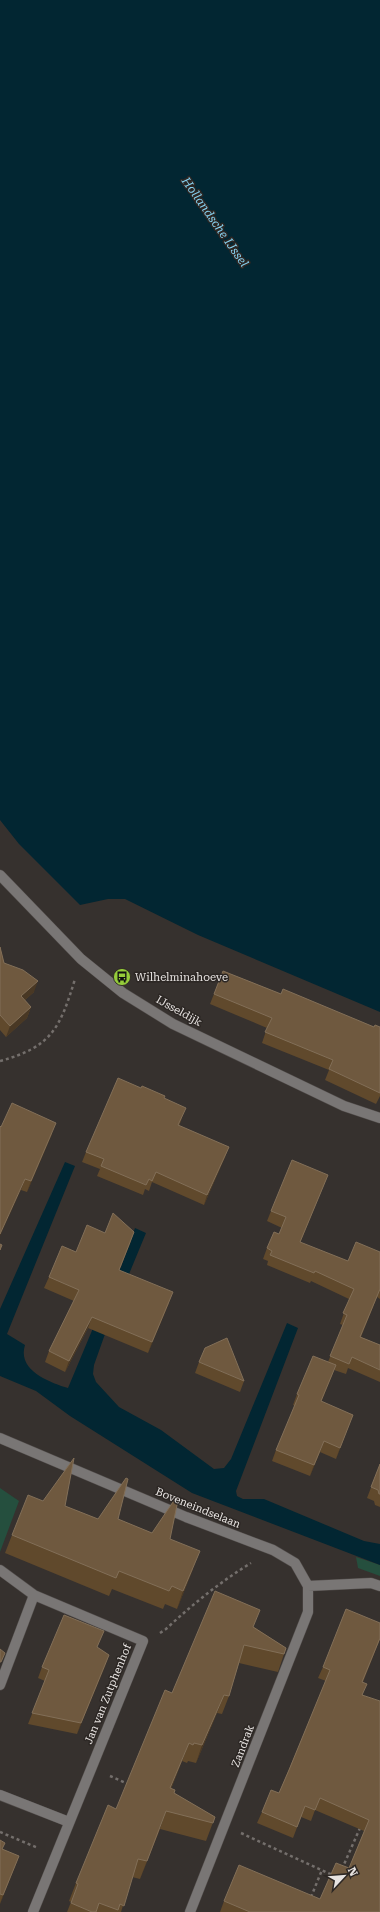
<svg xmlns="http://www.w3.org/2000/svg" width="380" height="1912" viewBox="0 0 380 1912" font-family="'Roboto Serif',serif">
<style>
.green{fill:#254f3e}
.water{fill:#022632}
.lines{fill:none;stroke-linecap:round;stroke-linejoin:round}
.minor-casing{stroke:#524d4b;stroke-width:11}
.path{stroke:#746f6c;stroke-width:2.5;stroke-dasharray:3 3;stroke-linecap:butt}
.minor{stroke:#797675;stroke-width:10}
.wall{fill:#60492c}
.shaded-wall{fill:#493824}
.building{fill:#6f593f;stroke:#826f58}
.labels{text-anchor:middle;dominant-baseline:central;stroke-width:3;stroke-linejoin:round;paint-order:stroke}
.poi-label{font-size:11px;fill:#e7e3e1;stroke:#2c2724;text-anchor:start}
.street-label{font-size:11px;fill:#e7e3e1;stroke:#2c2724}
.water-label{font-size:12px;font-style:italic;fill:#86d3f2;stroke:#2c2724}
</style>
<rect width="100%" height="100%" fill="#36312e"/>
<path class="green" d="M 0,1488 L 19,1501 L 0,1552 Z
M 356,1557 L 380,1565 L 380,1576 L 358,1568 Z"/>
<path class="water" d="M 0,0 L 380,0 L 380,1012 L 198,935 L 125,899 L 108,899 L 80,905 L 19,844 L 0,820 Z
M 65,1162 L 75,1166 L 7,1334 L 25,1345 C 17,1370 49,1382 68,1388 L 119,1266 L 121,1267 L 135,1228 L 146,1233 L 110,1320 L 94,1365 L 93,1374 L 96,1382 L 119,1407 L 161,1430 L 214,1469 L 224,1468 L 231,1459 L 287,1323 L 298,1328 L 236,1491 L 237,1496 L 243,1499 L 264,1499 L 364,1541 L 380,1544 L 380,1565 L 192,1493 L 70,1416 L 36,1391 L 0,1376 L 0,1309 Z"/>
<g class="lines">
<g class="minor-casing">
<path id="minor" d="M 0,875 L 81,959 L 123,993 L 173,1024 L 344,1106 L 380,1118
M 0,1438 L 186,1517 L 273,1550 L 295,1563 L 308,1586 L 371,1583 L 380,1586
M 0,1570 L 34,1595
M 0,1685 L 34,1595 L 143,1641 L 33,1912
M 0,1795 L 69,1822
M 190,1912 L 308,1612 L 308,1586"/>
</g>
<path class="path" d="M 0,1061 C 52,1047 60,1028 75,979
M 160,1633 L 166,1629 C 193,1604 220,1582 251,1563
M 110,1776 L 128,1784
M 0,1832 L 38,1848
M 241,1833 L 330,1874 L 333,1873
M 342,1869 L 360,1828
M 311,1897 L 322,1870"/>
<use href="#minor" class="minor"/>
</g>
<path class="wall" d="M 0,947 L 4,963 L 34,992 L 25,1000 L 31,1007 L 27,1018 L 6,1037 L 0,1030 Z
M 223,971 L 281,994 L 374,1027 L 380,1027 L 380,1096 L 376,1104 L 325,1080 L 329,1070 L 262,1043 L 267,1028 L 210,1004 Z
M 164,1098 L 182,1118 L 179,1126 L 229,1147 L 225,1157 L 204,1205 L 152,1182 L 149,1191 L 145,1189 L 143,1195 L 97,1176 L 100,1169 L 82,1162 L 86,1152 Z
M 0,1126 L 52,1134 L 27,1192 L 21,1190 Z
M 328,1175 L 300,1243 L 348,1261 L 380,1252 L 380,1299 L 377,1297 L 361,1337 L 380,1345 L 380,1382 L 348,1368 L 346,1374 L 334,1370 L 321,1402 L 353,1415 L 336,1459 L 320,1452 L 310,1476 L 272,1461 L 276,1450 L 295,1406 L 293,1405 L 297,1394 L 328,1362 L 343,1325 L 340,1324 L 349,1299 L 311,1281 L 310,1283 L 267,1265 L 268,1261 L 263,1259 L 267,1248 L 279,1234 L 282,1228 L 267,1221 L 271,1211 Z
M 134,1232 L 119,1270 L 169,1303 L 148,1353 L 88,1328 L 65,1372 L 45,1362 L 49,1351 L 74,1301 L 44,1288 L 49,1277 L 76,1252 L 105,1233 Z
M 199,1362 L 244,1381 L 240,1392 L 195,1373 Z
M 380,1464 L 380,1507 L 375,1505 L 374,1501 L 367,1498 Z
M 43,1501 L 65,1506 L 98,1519 L 118,1519 L 152,1533 L 170,1539 L 193,1569 L 177,1609 L 165,1604 L 163,1609 L 112,1589 L 109,1596 L 5,1553 L 12,1535 Z
M 254,1627 L 286,1648 L 278,1672 L 239,1663 L 229,1696 L 222,1714 L 217,1713 L 196,1763 L 188,1761 L 187,1763 L 182,1761 L 171,1789 L 175,1790 L 174,1793 L 215,1817 L 206,1841 L 160,1829 L 140,1879 L 132,1877 L 121,1912 L 67,1912 L 71,1902 L 69,1901 L 76,1883 L 116,1809 L 172,1693 Z
M 380,1639 L 363,1682 L 363,1695 L 380,1912 L 220,1912 L 224,1901 L 320,1899 L 349,1868 L 364,1831 L 315,1810 L 311,1821 L 301,1817 L 293,1838 L 257,1823 L 262,1812 L 279,1793 L 326,1681 L 318,1678 L 323,1667 Z
M 97,1648 L 109,1655 L 77,1734 L 28,1724 L 45,1681 L 38,1678 L 42,1667 Z
M 0,1840 L 2,1849 L 19,1856 L 0,1904 Z"/>
<path class="shaded-wall" d="M 38,981 L 34,992 L 17,1007 L 21,996 Z
M 31,1007 L 27,1018 L 6,1037 L 10,1026 Z
M 186,1108 L 182,1118 L 174,1135 L 178,1125 Z
M 56,1123 L 52,1134 L 27,1192 L 31,1181 Z
M 229,1147 L 225,1157 L 204,1205 L 207,1195 Z
M 328,1175 L 324,1185 L 296,1253 L 300,1242 Z
M 25,1179 L 21,1190 L 0,1236 L 0,1234 Z
M 134,1232 L 130,1244 L 115,1281 L 119,1270 Z
M 173,1292 L 169,1303 L 148,1353 L 152,1342 Z
M 92,1317 L 88,1328 L 65,1372 L 69,1361 Z
M 336,1365 L 332,1376 L 317,1413 L 321,1401 Z
M 353,1415 L 349,1426 L 336,1459 L 340,1448 Z
M 324,1441 L 320,1452 L 310,1476 L 314,1465 Z
M 200,1551 L 193,1569 L 177,1609 L 183,1591 Z
M 380,1638 L 380,1639 L 358,1693 L 362,1682 Z
M 109,1655 L 105,1667 L 77,1734 L 81,1723 Z
M 224,1695 L 217,1713 L 196,1763 L 202,1745 Z
M 189,1743 L 182,1761 L 164,1806 L 170,1788 Z
M 166,1811 L 160,1829 L 140,1879 L 147,1861 Z
M 19,1856 L 15,1867 L 0,1904 L 3,1895 Z"/>
<path class="building" d="M 0,947 L 4,963 L 23,970 L 38,981 L 21,996 L 31,1007 L 10,1026 L 0,1015 L 0,1016 Z
M 223,971 L 281,994 L 283,989 L 374,1027 L 375,1025 L 380,1027 L 380,1093 L 329,1069 L 333,1060 L 265,1032 L 272,1018 L 214,994 Z
M 118,1078 L 141,1088 L 142,1086 L 165,1096 L 164,1098 L 186,1108 L 178,1125 L 229,1147 L 207,1195 L 156,1172 L 152,1181 L 149,1179 L 146,1185 L 101,1166 L 104,1159 L 86,1152 Z
M 12,1103 L 56,1123 L 31,1181 L 25,1179 L 0,1234 L 0,1126 L 1,1127 Z
M 292,1160 L 328,1175 L 300,1242 L 348,1261 L 356,1242 L 380,1252 L 380,1289 L 360,1337 L 380,1345 L 380,1370 L 352,1357 L 349,1364 L 330,1356 L 347,1315 L 343,1313 L 354,1289 L 315,1271 L 314,1273 L 270,1255 L 272,1251 L 267,1248 L 274,1232 L 279,1234 L 286,1217 L 271,1211 Z
M 113,1213 L 134,1232 L 119,1270 L 173,1292 L 152,1342 L 92,1317 L 69,1361 L 49,1351 L 79,1290 L 49,1277 L 62,1246 L 76,1252 L 87,1225 L 105,1233 Z
M 0,1244 L 2,1245 L 0,1250 Z
M 227,1338 L 244,1381 L 199,1362 L 205,1348 Z
M 313,1356 L 336,1365 L 321,1401 L 353,1415 L 340,1448 L 324,1441 L 314,1465 L 276,1450 L 299,1395 L 297,1394 Z
M 74,1458 L 65,1506 L 98,1519 L 126,1478 L 128,1479 L 118,1519 L 152,1533 L 175,1499 L 178,1500 L 170,1539 L 200,1551 L 183,1591 L 172,1586 L 169,1591 L 119,1571 L 116,1578 L 12,1535 L 28,1495 L 43,1501 Z
M 380,1464 L 380,1494 L 379,1494 L 378,1490 L 371,1487 Z
M 215,1591 L 260,1610 L 253,1627 L 286,1648 L 284,1654 L 244,1645 L 229,1696 L 224,1695 L 202,1745 L 194,1743 L 193,1745 L 189,1743 L 170,1788 L 175,1790 L 174,1793 L 215,1817 L 213,1823 L 166,1811 L 147,1861 L 138,1859 L 124,1906 L 120,1904 L 118,1910 L 99,1903 L 96,1912 L 92,1912 L 71,1903 L 78,1884 L 76,1883 L 108,1805 L 116,1809 L 165,1690 L 172,1693 Z
M 346,1609 L 380,1623 L 380,1638 L 362,1682 L 367,1684 L 362,1695 L 380,1701 L 380,1912 L 250,1912 L 224,1901 L 239,1865 L 320,1899 L 336,1863 L 349,1868 L 369,1820 L 320,1798 L 315,1810 L 305,1806 L 297,1827 L 262,1812 L 271,1790 L 279,1793 L 289,1770 L 330,1670 L 323,1667 Z
M 64,1615 L 104,1631 L 97,1647 L 109,1655 L 81,1723 L 32,1713 L 49,1670 L 42,1667 Z
M 0,1649 L 5,1653 L 1,1662 L 0,1662 Z
M 0,1840 L 5,1843 L 2,1849 L 19,1856 L 3,1895 L 0,1894 Z"/>
<defs>
<g id="bus-disc" transform="scale(0.9)"><circle r="9.5" fill="#95cc3a" stroke="#2c2724"/><path d="M-5-6H5V4H4V6H2V4H-2V6H-4V4H-5ZM-3.5-4V0h7V-4ZM-3.5 1.2v1.5H-2V1.2ZM2 1.2v1.5H3.5V1.2Z" fill="#111"/></g>
</defs>
<g fill-rule="evenodd">
<use href="#bus-disc" x="122" y="977"/>
</g>
<g class="labels">
<g class="poi-label">
<text x="135" y="977">Wilhelminahoeve</text>
</g>
<g class="street-label">
<text transform="translate(179 1011) rotate(29)">IJsseldijk</text>
<text transform="translate(198 1508) rotate(22)">Boveneindselaan</text>
<text transform="translate(108 1694) rotate(-68)">Jan van Zutphenhof</text>
<text transform="translate(243 1746) rotate(-69)">Zandrak</text>
</g>
<g class="water-label">
<text transform="translate(215 222) rotate(55)">Hollandsche IJssel</text>
</g>
</g>
<g transform="translate(344 1876) rotate(64)" stroke="#2c2724" stroke-width="3" paint-order="stroke">
<path d="M0-3L7 15L0 10L-7 15Z" fill="#e7e3e1"/>
<text y="-6" font-size="11" font-weight="bold" text-anchor="middle" fill="#e7e3e1">N</text>
</g>
</svg>
